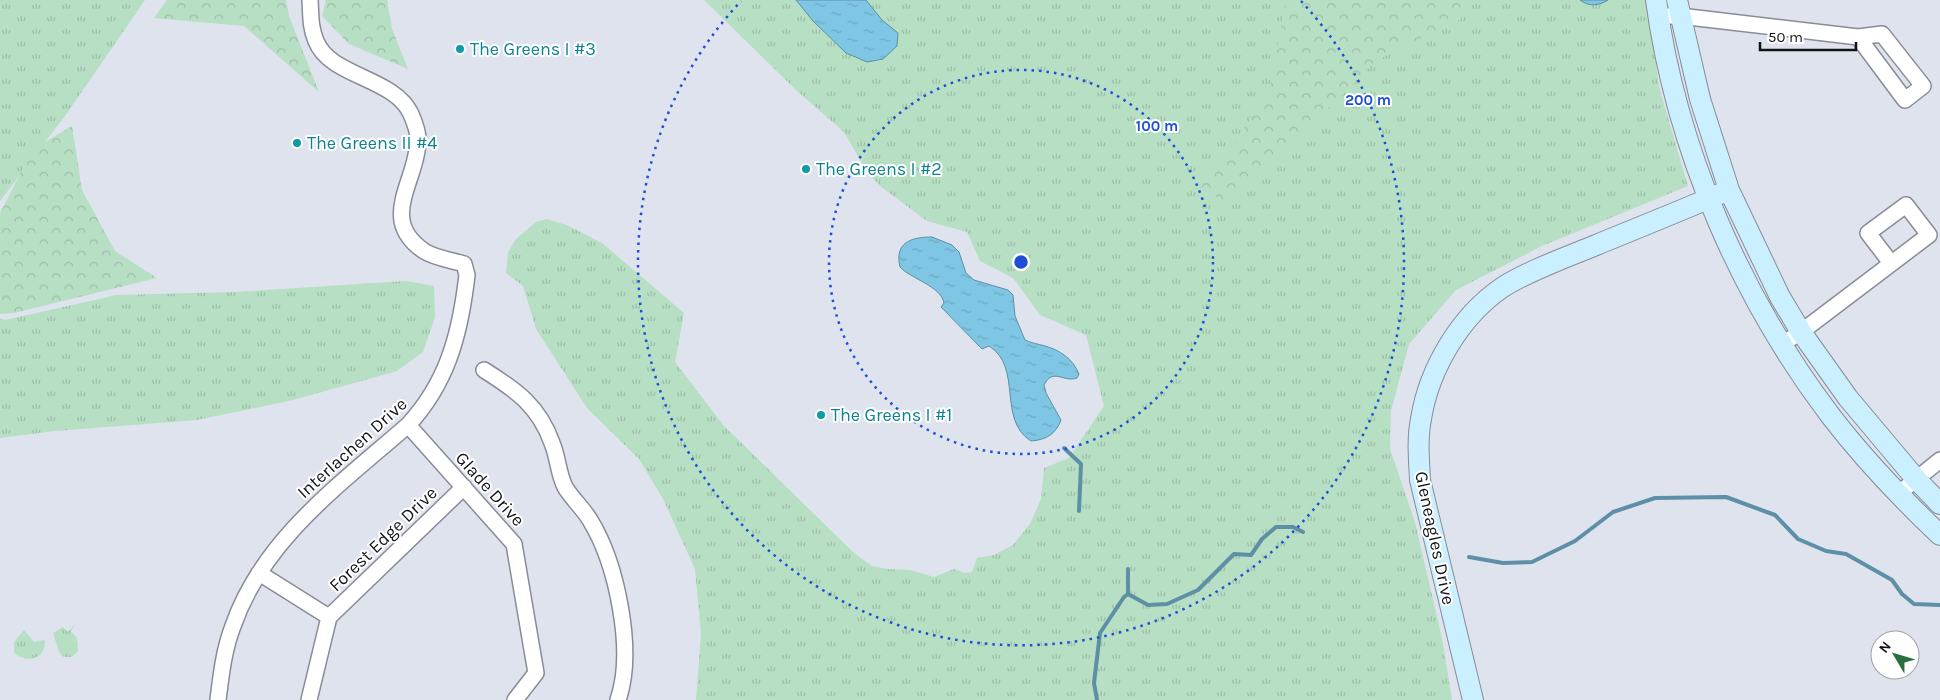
<svg xmlns="http://www.w3.org/2000/svg" width="1940" height="700" viewBox="0 0 1940 700" font-family="Karla,sans-serif">
<style>
.grass{fill:url(#grass-tufts)}
.forest{fill:url(#forest-crowns)}
.water{fill:url(#water-ripples);stroke:#5d90a6}
.lines{fill:none;stroke-linecap:round;stroke-linejoin:round}
.stream{stroke:#5d90a6;stroke-width:4}
.street-casing{stroke:#888c96;stroke-width:18}
.secondary-casing{stroke:#888c96;stroke-width:22}
.street{stroke:#fff;stroke-width:15}
.secondary{stroke:#caeffe;stroke-width:20}
.ring{fill:none;stroke:#1d4ed8;stroke-width:2.5;stroke-dasharray:2.5 5}
.culture-dot{fill:#0f9aa8;stroke:#fff;stroke-width:2}
.labels{text-anchor:middle;dominant-baseline:central;stroke-width:4;stroke-linejoin:round;paint-order:stroke}
.culture-label{font-size:18px;fill:#0d838f;stroke:#fff;text-anchor:start}
.street-label{font-size:18px;fill:#111317;stroke:#fff}
.centre{fill:#1d4ed8;stroke:#fff;stroke-width:2.5}
.ring-label{font-size:15px;text-anchor:middle;font-weight:bold;fill:#1d4ed8;stroke:#fff;stroke-width:4;stroke-linejoin:round;paint-order:stroke}
</style>
<defs>
<pattern id="grass-tufts" width="24" height="20" patternUnits="userSpaceOnUse" patternTransform="scale(1.25)"><rect width="24" height="20" fill="#b7dfc4"/><path d="M3 7l-1-3M5 7V3M7 7l1-3M15 17l-1-3M17 17v-4M19 17l1-3" fill="none" stroke="#9cbea8"/></pattern>
<pattern id="forest-crowns" width="20" height="18" patternUnits="userSpaceOnUse" patternTransform="scale(1.25)"><rect width="20" height="18" fill="#b7dfc4"/><path d="M2 6a3 3 0 1 1 6 0M12 15a3 3 0 1 1 6 0" fill="none" stroke="#9cbea8"/></pattern>
<pattern id="water-ripples" width="26" height="14" patternUnits="userSpaceOnUse" patternTransform="scale(1.25)"><rect width="26" height="14" fill="#7ec6e3"/><path d="M2 4q2-2 4 0t4 0M15 11q2-2 4 0t4 0" fill="none" stroke="#6ca9c2"/></pattern>
</defs>
<rect width="100%" height="100%" fill="#dee3ee"/>
<path class="grass" d="M 0,0 L 145,0 L 65,116 L 0,201 Z
M 704,0 L 1648,0 L 1659,87 L 1688,186 L 1542,246 L 1456,290 L 1409,344 L 1391,411 L 1390,449 L 1415,522 L 1443,643 L 1452,700 L 696,700 L 701,634 L 695,569 L 663,499 L 639,459 L 587,408 L 536,329 L 523,286 L 506,273 L 508,252 L 516,239 L 536,222 L 546,219 L 567,225 L 602,243 L 684,313 L 675,362 L 724,426 L 854,553 L 872,566 L 888,569 L 910,570 L 934,577 L 954,569 L 965,573 L 972,572 L 977,558 L 994,555 L 1013,545 L 1030,524 L 1041,499 L 1044,468 L 1069,458 L 1104,406 L 1086,335 L 1040,315 L 1013,278 L 980,261 L 967,232 L 927,221 L 880,186 L 866,170 L 844,132 L 797,91 Z
M 406,281 L 434,286 L 435,317 L 423,352 L 397,371 L 293,400 L 197,420 L 55,431 L 0,438 L 0,318 L 5,320 L 117,295 L 235,292 Z
M 75,624 L 71,631 L 77,638 L 78,651 L 72,657 L 64,657 L 59,652 L 53,633 L 63,627 L 68,632 Z
M 24,630 L 34,642 L 45,640 C 46,659 27,664 14,653 L 14,642 Z"/>
<path class="forest" d="M 167,0 L 286,0 L 289,16 L 319,92 L 244,26 L 154,18 Z
M 326,0 L 387,0 L 392,29 L 408,69 L 349,44 L 322,16 Z
M 1286,0 L 1465,0 L 1461,19 L 1375,61 L 1332,105 L 1227,203 L 1196,184 L 1236,141 L 1270,88 Z
M 72,126 L 82,190 L 115,251 L 157,278 L 14,313 L 0,314 L 0,213 L 33,149 Z"/>
<path class="water" d="M 796,0 L 866,0 L 882,20 L 898,33 L 897,46 L 883,59 L 867,62 L 846,53 L 813,21 Z
M 1580,0 L 1608,0 C 1599,6 1589,7 1580,0 Z
M 932,237 L 952,245 L 959,252 L 966,273 L 974,280 L 1008,290 L 1013,295 L 1015,316 L 1025,340 C 1031,343 1038,344 1045,346 C 1060,350 1073,359 1079,374 L 1077,378 C 1064,383 1053,367 1044,385 L 1046,393 L 1061,420 C 1056,434 1046,440 1031,441 C 997,420 1023,367 989,346 L 982,349 L 941,307 L 944,303 C 941,286 911,279 900,267 C 894,242 912,237 932,237 Z"/>
<g class="lines">
<path class="stream" d="M 1064,448 L 1081,464 L 1079,511
M 1469,557 L 1503,563 L 1532,562 L 1575,541 L 1613,512 L 1655,498 L 1726,497 L 1775,515 L 1798,539 L 1826,551 L 1846,554 L 1892,580 L 1902,594 L 1914,604 L 1940,605
M 1128,594 L 1128,569
M 1097,700 L 1094,683 L 1100,633 L 1124,597 L 1128,594 L 1148,605 L 1167,604 L 1198,590 L 1234,554 L 1251,555 L 1262,539 L 1276,527 L 1293,527 L 1303,532"/>
<g class="street-casing">
<path id="street" d="M 1659,16 L 1680,16 L 1858,37 L 1905,100 L 1923,86 L 1882,34 L 1858,37
M 1782,344 L 1801,332 L 1929,235 L 1906,205 L 1868,233 L 1891,263
M 484,370 C 516,390 539,406 552,443 C 558,457 558,473 565,487 C 572,499 583,508 590,520 C 617,564 635,651 618,700
M 408,425 L 514,544 L 536,673 L 515,700
M 1898,494 L 1940,460
M 259,573 L 329,617
M 218,700 C 221,675 224,649 233,626 C 263,539 342,483 408,425 C 446,384 459,338 466,283 L 467,275 L 464,264 C 451,260 435,258 424,251 C 377,219 418,181 418,139 C 418,131 414,121 411,114 C 394,77 330,77 316,41 C 310,27 311,15 310,0
M 309,700 L 329,617 L 464,487"/>
</g>
<g class="secondary-casing">
<path id="secondary" d="M 1656,0 C 1676,148 1740,296 1830,415 C 1863,458 1901,498 1940,535
M 1677,0 L 1700,99 L 1729,190 L 1780,297 L 1801,332 L 1848,398 L 1916,479 L 1940,504
M 1473,700 L 1420,480 C 1419,459 1417,439 1421,419 C 1429,369 1460,316 1503,287 C 1528,271 1567,257 1596,245 C 1640,227 1685,209 1729,190"/>
</g>
<use href="#street" class="street"/>
<use href="#secondary" class="secondary"/>
</g>
<g class="ring">
<circle cx="1021" cy="262" r="192"/>
<path d="M1301 1A383 383 0 1 1 741 1"/>
</g>
<g class="culture-dot">
<circle cx="460" cy="49" r="5"/>
<circle cx="297" cy="143" r="5"/>
<circle cx="806" cy="169" r="5"/>
<circle cx="821" cy="415" r="5"/>
</g>
<g class="labels">
<g class="culture-label">
<text x="470" y="49">The Greens I #3</text>
<text x="307" y="143">The Greens II #4</text>
<text x="816" y="169">The Greens I #2</text>
<text x="831" y="415">The Greens I #1</text>
</g>
<g class="street-label">
<text transform="translate(352 448) rotate(-42)">Interlachen Drive</text>
<text transform="translate(490 489) rotate(48)">Glade Drive</text>
<text transform="translate(1435 538) rotate(78)">Gleneagles Drive</text>
<text transform="translate(383 539) rotate(-44)">Forest Edge Drive</text>
</g>
</g>
<circle cx="1021" cy="262" r="8" class="centre"/>
<g class="ring-label">
<text x="1368" y="105">200 m</text>
<text x="1157" y="131">100 m</text>
</g>
<g transform="translate(1895 655) rotate(308)"><circle r="24" fill="#ffffff" stroke="#a0a1a2"/>
<path d="M0-4L9 19L0 12L-9 19Z" fill="#2a703d"/>
<text y="-8" font-size="14" font-weight="bold" text-anchor="middle" fill="#111317">N</text>
</g>
<path d="M1760 42v8h96v-8" fill="none" stroke="#111317" stroke-width="2.5"/>
<text x="1768" y="42" font-size="15" fill="#111317" stroke="#ffffff" stroke-width="4" paint-order="stroke">50 m</text>
</svg>
